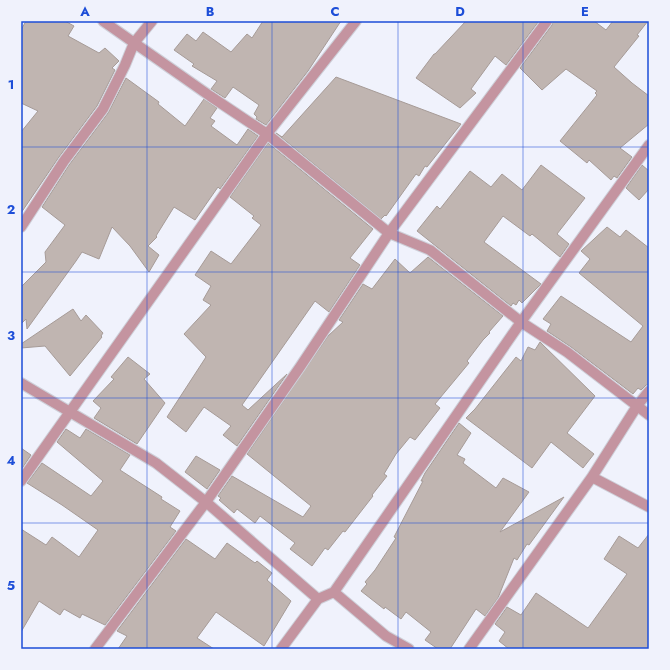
<svg xmlns="http://www.w3.org/2000/svg" width="670" height="670" viewBox="0 0 670 670" font-family="Jost,sans-serif">
<style>
.building{fill:#c0b5b1;stroke:#a69b97}
.lines{fill:none;stroke-linecap:round;stroke-linejoin:round}
.minor-casing{stroke:#ced0d9;stroke-width:12}
.minor{stroke:#c494a0;stroke-width:10}
.grid{fill:none;stroke:#1d4ed8;stroke-width:1;stroke-opacity:0.55}
.neatline{fill:none;stroke:#1d4ed8;stroke-width:1.5}
.grid-label{font-size:13px;text-anchor:middle;font-weight:bold;fill:#1d4ed8}
</style>
<rect width="100%" height="100%" fill="#f0f2fc"/>
<path class="building" d="M 26,21 L 65,21 L 74,26 L 68,36 L 99,53 L 105,48 L 119,61 L 112,68 L 115,70 L 97,106 L 59,157 L 21,213 L 21,132 L 38,111 L 21,103 L 21,30 Z
M 263,21 L 341,21 L 308,71 L 266,125 L 256,119 L 257,117 L 254,114 L 259,105 L 233,87 L 225,98 L 211,89 L 217,81 L 192,66 L 194,64 L 174,50 L 187,34 L 196,41 L 203,32 L 231,52 L 247,34 L 252,38 Z
M 466,21 L 539,21 L 506,65 L 495,56 L 471,89 L 476,93 L 460,108 L 416,78 L 434,54 L 435,54 Z
M 553,21 L 594,21 L 606,30 L 613,21 L 648,21 L 637,35 L 639,36 L 614,67 L 632,83 L 649,96 L 649,124 L 620,148 L 632,157 L 617,178 L 614,176 L 611,180 L 589,160 L 587,163 L 560,141 L 597,95 L 595,93 L 597,91 L 566,69 L 542,90 L 520,68 L 552,25 Z
M 336,77 L 461,124 L 427,167 L 425,166 L 419,176 L 416,174 L 386,216 L 385,215 L 381,219 L 276,133 L 282,137 Z
M 126,78 L 159,102 L 158,104 L 185,126 L 204,99 L 217,108 L 210,118 L 215,121 L 211,126 L 237,145 L 248,129 L 258,136 L 220,189 L 218,187 L 195,220 L 174,207 L 156,236 L 157,237 L 148,246 L 159,255 L 149,272 L 130,246 L 112,227 L 99,259 L 82,252 L 76,261 L 27,329 L 26,319 L 21,324 L 21,287 L 46,262 L 45,252 L 65,225 L 42,207 L 69,165 L 108,113 Z
M 268,143 L 373,229 L 350,258 L 360,265 L 329,312 L 315,301 L 242,405 L 248,410 L 287,374 L 237,446 L 223,435 L 231,426 L 204,407 L 186,432 L 167,417 L 206,357 L 184,334 L 211,305 L 203,300 L 211,286 L 195,275 L 211,251 L 231,264 L 261,225 L 252,218 L 254,216 L 230,197 Z
M 541,165 L 585,198 L 557,234 L 569,244 L 560,257 L 532,234 L 530,236 L 503,216 L 484,242 L 541,284 L 522,303 L 519,300 L 516,305 L 513,303 L 511,306 L 417,231 L 437,206 L 440,209 L 470,171 L 491,187 L 502,174 L 522,190 Z
M 642,165 L 649,171 L 649,189 L 639,200 L 626,188 Z
M 607,227 L 620,237 L 626,230 L 649,248 L 649,385 L 646,385 L 641,390 L 638,388 L 633,394 L 571,347 L 547,331 L 551,324 L 543,319 L 561,296 L 631,342 L 643,326 L 579,273 L 590,259 L 581,251 Z
M 428,257 L 503,316 L 489,332 L 490,333 L 483,340 L 467,361 L 469,363 L 435,404 L 440,408 L 415,440 L 410,437 L 396,454 L 384,474 L 387,476 L 372,495 L 373,496 L 345,532 L 343,531 L 328,550 L 325,548 L 312,566 L 290,549 L 295,543 L 260,516 L 255,523 L 237,509 L 234,513 L 219,500 L 221,498 L 218,496 L 232,476 L 303,517 L 311,506 L 247,454 L 328,336 L 343,322 L 339,320 L 363,284 L 372,289 L 395,259 L 410,273 Z
M 73,309 L 81,321 L 86,315 L 103,333 L 101,336 L 102,337 L 70,376 L 45,346 L 21,348 L 21,344 Z
M 540,342 L 595,396 L 576,421 L 567,433 L 594,454 L 583,468 L 551,442 L 532,468 L 466,418 L 475,409 L 516,357 L 521,361 L 528,347 L 535,350 Z
M 128,357 L 150,374 L 144,379 L 165,403 L 137,444 L 94,418 L 101,408 L 93,401 L 114,379 L 111,377 Z
M 459,423 L 471,433 L 457,455 L 465,459 L 463,463 L 496,488 L 503,478 L 529,492 L 500,532 L 564,497 L 529,545 L 527,544 L 517,560 L 514,558 L 498,598 L 485,616 L 476,609 L 450,649 L 438,649 L 425,640 L 431,632 L 406,612 L 401,619 L 385,607 L 384,609 L 361,591 L 367,584 L 365,582 L 375,570 L 396,538 L 394,537 L 423,481 L 421,481 L 425,473 Z
M 66,429 L 80,438 L 86,429 L 130,455 L 120,470 L 162,497 L 161,499 L 180,511 L 170,527 L 176,531 L 105,625 L 82,614 L 80,618 L 64,609 L 60,615 L 39,601 L 21,632 L 21,529 L 46,545 L 52,537 L 79,557 L 98,530 L 62,505 L 27,483 L 42,463 L 91,496 L 103,481 L 57,442 Z
M 21,448 L 31,455 L 21,470 Z
M 196,456 L 220,470 L 207,489 L 185,472 Z
M 649,534 L 649,649 L 509,649 L 499,641 L 505,632 L 495,624 L 507,607 L 521,615 L 536,593 L 588,628 L 627,574 L 604,559 L 619,536 L 638,548 Z
M 186,539 L 215,559 L 227,543 L 255,563 L 257,561 L 272,573 L 267,580 L 291,601 L 264,646 L 216,612 L 197,638 L 214,649 L 118,649 L 127,636 L 117,631 Z"/>
<g class="lines">
<g class="minor-casing">
<path id="minor" d="M 103,21 L 210,96 L 267,134 L 389,233 L 430,250 L 521,322 L 567,352 L 649,415
M 21,227 L 64,161 L 103,109 L 125,65 L 134,43 L 152,21
M 21,383 L 156,463 L 206,502 L 318,599 L 334,592 L 386,636 L 409,649
M 592,477 L 649,507
M 21,481 L 267,134 L 356,21
M 334,592 L 521,322 L 649,145
M 95,649 L 206,502 L 300,367 L 389,233 L 547,21
M 281,649 L 318,599
M 469,649 L 592,477 L 637,406 L 649,391"/>
</g>
<use href="#minor" class="minor"/>
</g>
<path class="grid" d="M 147,21 L 147,649M 272,21 L 272,649M 398,21 L 398,649M 523,21 L 523,649M 21,147 L 649,147M 21,272 L 649,272M 21,398 L 649,398M 21,523 L 649,523"/>
<rect width="670" height="670" fill="none" stroke="#f0f2fc" stroke-width="44"/>
<rect x="22" y="22" width="626" height="626" class="neatline"/>
<g class="grid-label">
<text x="85" y="16">A</text>
<text x="210" y="16">B</text>
<text x="335" y="16">C</text>
<text x="460" y="16">D</text>
<text x="585" y="16">E</text>
<text x="11" y="89">1</text>
<text x="11" y="214">2</text>
<text x="11" y="340">3</text>
<text x="11" y="465">4</text>
<text x="11" y="590">5</text>
</g>
</svg>
